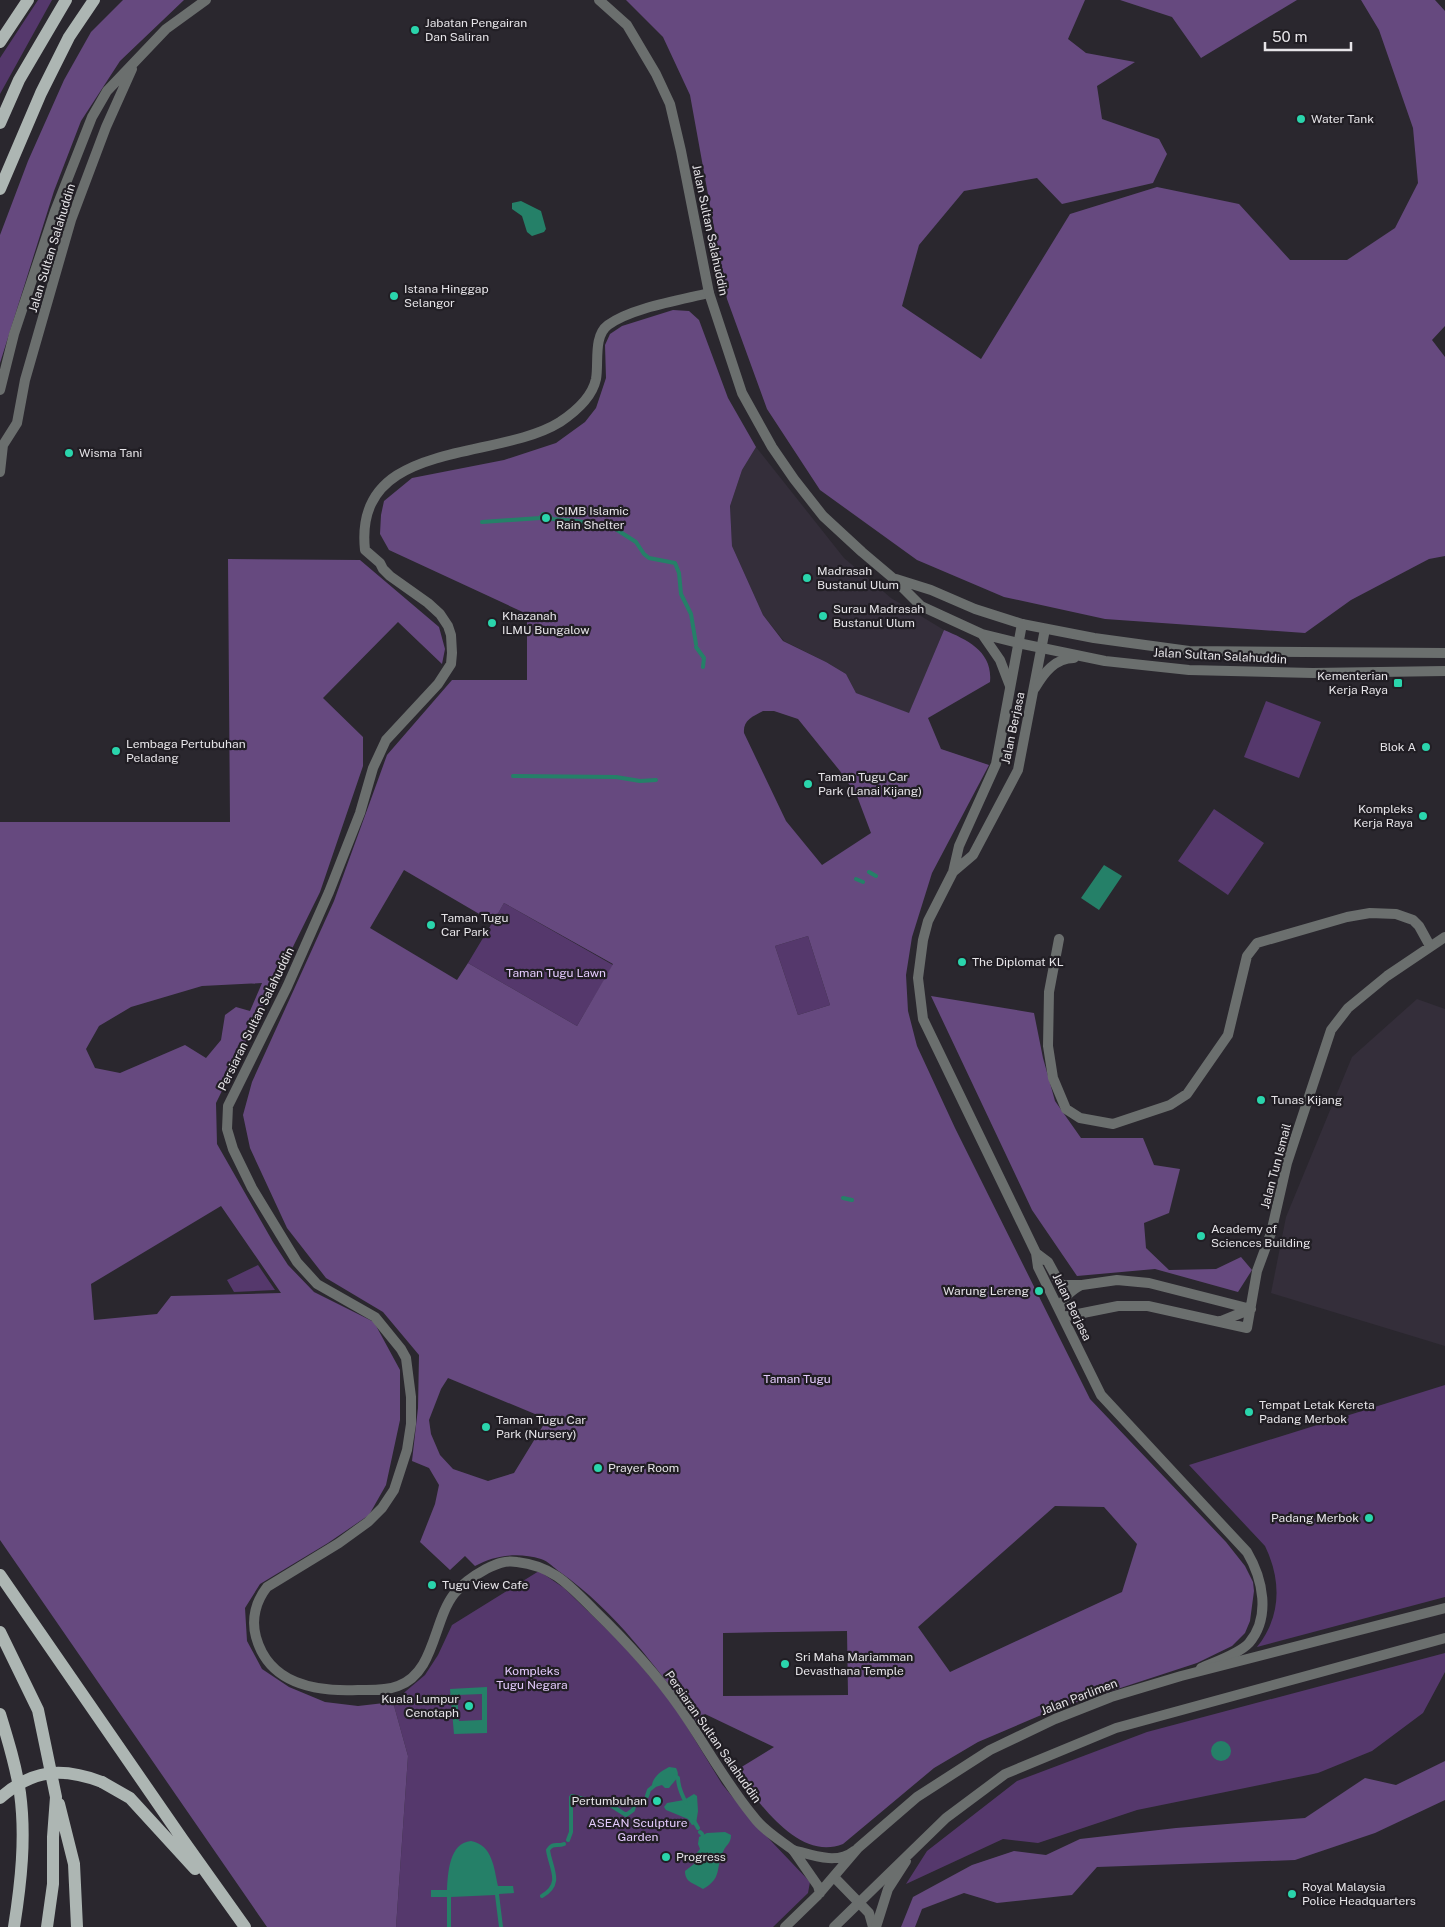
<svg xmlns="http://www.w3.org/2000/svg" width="1445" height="1927" viewBox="0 0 1445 1927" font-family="'Public Sans',sans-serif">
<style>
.built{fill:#342e3a}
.green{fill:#55386c}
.forest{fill:#66497f;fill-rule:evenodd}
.water{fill:#258068;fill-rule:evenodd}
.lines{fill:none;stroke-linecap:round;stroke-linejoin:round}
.stream{stroke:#258068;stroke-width:4}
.minor{stroke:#6b6f6e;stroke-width:10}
.tertiary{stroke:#6b6f6e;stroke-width:10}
.primary{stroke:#adb6b3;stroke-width:12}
.primary-bridge{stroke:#adb6b3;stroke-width:12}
.poi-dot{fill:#2ad5ac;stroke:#211e24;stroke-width:2}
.labels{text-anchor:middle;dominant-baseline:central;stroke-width:4.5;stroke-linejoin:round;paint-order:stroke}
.poi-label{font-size:12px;fill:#e6e4e8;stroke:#211e24;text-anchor:start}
.street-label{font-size:12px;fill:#e6e4e8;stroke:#211e24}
.park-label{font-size:12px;fill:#e3cafc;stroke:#211e24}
</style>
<rect width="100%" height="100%" fill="#2a272e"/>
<path class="built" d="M 756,447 L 844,558 L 891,598 L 944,630 L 909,714 L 856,693 L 846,674 L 826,662 L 784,641 L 763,615 L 732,546 L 730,506 L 742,470 Z
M 1417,999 L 1445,1009 L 1445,1346 L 1271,1293 L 1286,1217 L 1352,1057 Z"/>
<path class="green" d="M 38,0 L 52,0 L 0,94 L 0,58 Z
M 1266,701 L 1321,722 L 1299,778 L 1244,757 Z
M 1214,809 L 1264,843 L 1228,895 L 1178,861 Z
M 504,903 L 613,965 L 577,1026 L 468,963 Z
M 808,936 L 830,1005 L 798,1015 L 775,946 Z
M 258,1265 L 275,1290 L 234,1292 L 227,1280 Z
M 1445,1385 L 1445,1597 L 1257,1647 C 1281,1617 1282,1581 1265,1546 L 1189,1465 Z
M 539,1571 L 564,1588 L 625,1647 L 673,1704 L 722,1784 L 752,1821 L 810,1882 L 808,1893 L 773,1927 L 396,1927 L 408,1756 L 393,1702 L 425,1675 L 438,1655 L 452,1625 Z
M 1445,1653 L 1445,1672 L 1423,1713 L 1372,1751 L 1318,1773 L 1137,1810 L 1038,1843 L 1003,1839 L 906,1884 L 927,1851 L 1017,1781 L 1147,1732 Z"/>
<path class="forest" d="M 123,0 L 184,0 L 120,61 L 81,121 L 54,191 L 0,363 L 0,235 L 28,161 L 64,80 L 91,32 Z
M 626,0 L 1085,0 L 1068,39 L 1086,53 L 1135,62 L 1097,86 L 1102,119 L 1159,139 L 1167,154 L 1153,183 L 1062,204 L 1037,178 L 964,191 L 919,245 L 902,306 L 981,359 L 1070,214 L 1157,187 L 1239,204 L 1290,260 L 1347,260 L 1395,228 L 1418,183 L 1413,128 L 1379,30 L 1361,0 L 1435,0 L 1445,11 L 1445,326 L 1432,340 L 1445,357 L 1445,556 L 1429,559 L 1351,600 L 1305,633 L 1105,619 L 1004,597 L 917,560 L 820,490 L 767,409 L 727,299 L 690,95 L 663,37 Z
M 1120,0 L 1297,0 L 1201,58 L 1172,17 Z
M 673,310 L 689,311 L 699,320 L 728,398 L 756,447 L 742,470 L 730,506 L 732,546 L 763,615 L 783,641 L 826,662 L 846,674 L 856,693 L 909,713 L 944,630 C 968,640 993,652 990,682 L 928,718 L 941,749 L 989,765 L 932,873 L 912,937 L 906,975 L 908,1011 L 917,1046 L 955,1128 L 1090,1399 L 1226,1542 L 1245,1566 L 1253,1582 L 1254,1591 L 1250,1621 L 1245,1633 L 1232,1646 L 1197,1663 L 1053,1710 L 978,1742 L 934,1768 L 843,1844 C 798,1862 758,1801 735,1771 L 774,1747 L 705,1714 L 696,1721 C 656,1667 615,1611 560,1572 C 554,1568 548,1561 541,1559 C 518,1552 495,1555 475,1566 L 465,1556 L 450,1570 L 420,1542 L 435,1504 L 439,1485 L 429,1468 L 412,1461 L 418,1408 L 419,1355 L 383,1312 L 326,1278 L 287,1228 L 250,1148 L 243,1115 L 252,1082 L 334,901 L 387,755 L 452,680 L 527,680 L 527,614 L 389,550 L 380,534 L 381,515 L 384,501 L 412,478 L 504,460 L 556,443 L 585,422 L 596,408 L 606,378 L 605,345 L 610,334 L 622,326 ZM 763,711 L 774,711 L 798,719 L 840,771 L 857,796 L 871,833 L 822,865 L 786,821 L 744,733 C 743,720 752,717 763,711 ZM 404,870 L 493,922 L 504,903 L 613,964 L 577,1026 L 468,963 L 457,980 L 370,928 ZM 808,936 L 830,1005 L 798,1015 L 775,946 ZM 448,1378 L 547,1419 L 514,1473 L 488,1481 L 453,1469 L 440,1455 L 431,1434 L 429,1420 L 441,1389 ZM 1055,1506 L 1104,1507 L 1137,1544 L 1122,1592 L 950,1672 L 918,1627 ZM 847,1631 L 848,1695 L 723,1696 L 723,1633 Z
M 228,559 L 360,560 L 439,627 L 445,649 L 442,664 L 398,622 L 323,698 L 363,737 L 363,766 L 320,892 L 216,1103 L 217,1144 L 273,1242 L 288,1265 L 314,1292 L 374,1322 L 400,1370 L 400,1420 L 386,1485 L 369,1515 L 328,1543 L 260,1584 L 245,1608 L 247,1641 L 262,1669 L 289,1687 L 325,1702 L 358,1706 L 393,1702 L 408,1756 L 396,1927 L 267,1927 L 0,1540 L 0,822 L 230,822 ZM 262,983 L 250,1011 L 236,1007 L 225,1015 L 221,1040 L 206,1058 L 185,1045 L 120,1073 L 95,1068 L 86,1049 L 99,1026 L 131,1007 L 202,986 ZM 221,1206 L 281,1293 L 171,1296 L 157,1314 L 94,1320 L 91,1284 Z
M 931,996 L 1034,1013 L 1043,1058 L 1055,1101 L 1081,1138 L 1143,1138 L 1154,1165 L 1180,1169 L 1169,1213 L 1144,1223 L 1146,1248 L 1169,1270 L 1216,1269 L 1241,1257 L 1252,1270 L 1238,1292 L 1155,1269 L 1077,1276 L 1032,1210 Z
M 1445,1761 L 1445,1800 L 1375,1833 L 1295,1860 L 1097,1867 L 1072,1895 L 997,1903 L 964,1893 L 922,1909 L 915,1927 L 901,1927 L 913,1897 L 972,1865 L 1014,1851 L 1046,1855 L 1080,1839 L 1176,1828 L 1305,1818 L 1365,1778 L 1396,1785 Z"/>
<path class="water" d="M 521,201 L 541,211 L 546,229 L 544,232 L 532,236 L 527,232 L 522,216 L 512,209 L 512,203 Z
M 1104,865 L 1122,876 L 1099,910 L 1081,898 Z
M 487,1687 L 487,1733 L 454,1734 L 450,1689 ZM 482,1694 L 482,1720 L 459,1721 L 457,1695 Z
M1211 1751a10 10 0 1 1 20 0a10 10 0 1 1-20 0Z
M 669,1767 L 676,1768 C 681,1777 675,1780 669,1788 L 665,1788 L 662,1785 L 652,1788 C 651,1778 661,1771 669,1767 Z
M 694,1794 L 697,1796 L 698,1811 L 696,1824 L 692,1825 L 688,1819 L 666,1810 L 664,1807 L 667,1803 L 684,1800 Z
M 725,1832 L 731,1835 C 731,1844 726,1844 723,1852 C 715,1868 723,1878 703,1889 C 694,1883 685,1883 685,1871 L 694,1864 L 695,1855 L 700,1849 L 698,1844 L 699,1837 L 707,1833 Z
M 471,1841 C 493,1845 494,1869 498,1886 L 513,1886 L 514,1893 L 499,1894 L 503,1927 L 499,1927 L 495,1895 L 451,1897 L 451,1927 L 447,1927 L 447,1897 L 431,1897 L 431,1890 L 447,1890 C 448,1873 449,1843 471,1841 Z"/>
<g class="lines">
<path class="stream" d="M 482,522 L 540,518 L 543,514 L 549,515 L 552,519 L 577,521 L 614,528 L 636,542 L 644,554 L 649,558 L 675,563 L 679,573 L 681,594 L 691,614 L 696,644
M 696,647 L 704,658 L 703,667
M 513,776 L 616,777 L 640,781 L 656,780
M 869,872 L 876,876
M 856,879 L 863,882
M 843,1198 L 852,1200
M 675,1776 L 678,1778 C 678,1788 682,1794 686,1803
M 572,1796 L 592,1801 L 604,1801 L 626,1815 L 633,1810 L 635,1803 L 640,1802 L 644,1799
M 647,1796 L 649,1790 L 654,1786
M 694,1821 L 698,1828
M 700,1832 L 702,1834
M 568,1840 L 571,1832 L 571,1797
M 542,1896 C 564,1884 550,1867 548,1850 C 553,1842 557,1847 564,1844"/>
<path class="minor" d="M 709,293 C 680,300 631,308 608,325 C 593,336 599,363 596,379 C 592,398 575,412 560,422 C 496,462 353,438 365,550 L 380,563 L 383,569 L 390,576 L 428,603 L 440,614 L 448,626 L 451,635 L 452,653 L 451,664 L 438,684 L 386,740 L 373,768 L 360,813 L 329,892 L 287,987 L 228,1106 L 227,1129 L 233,1149 L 252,1188 L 297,1262 L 317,1284 L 375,1317 L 401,1349 L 406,1358 L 411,1397 L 411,1424 L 407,1450 L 394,1490 L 382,1508 L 368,1522 L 339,1543 L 267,1587 C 256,1601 251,1619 256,1637 C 269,1684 315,1692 358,1690 C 371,1690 385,1691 398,1686 C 435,1673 433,1621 454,1594 C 462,1584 475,1575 486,1569 C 496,1564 505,1560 517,1562 C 553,1566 569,1585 594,1610 C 625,1640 655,1672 680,1708 C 705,1744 725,1782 753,1816 C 763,1830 780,1840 793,1850
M 1022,624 L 996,764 L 959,846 L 953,872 L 928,921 L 923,940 L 918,978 L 923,1019 L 1036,1253 L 1038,1267 L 1101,1395 L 1247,1552 C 1263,1579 1271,1617 1249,1643 C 1239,1654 1214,1662 1201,1668
M 953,872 L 973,855 L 1018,770 L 1045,629
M 1059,939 L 1049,992 L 1048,1046 L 1053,1078 L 1066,1109 L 1080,1118 L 1113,1124 L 1170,1105 L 1187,1094 L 1228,1035 L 1247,956 L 1257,943 L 1347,917 L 1370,913 L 1396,914 L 1413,920 L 1419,926 L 1430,946
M 1036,1253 L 1048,1262 L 1059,1282 L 1062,1285 L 1082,1285 L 1117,1280 L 1149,1283 L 1251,1309
M 1060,1309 C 1064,1297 1070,1291 1081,1285
M 1063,1317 L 1118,1306 L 1148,1306 L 1247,1328 L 1257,1271 L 1271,1233 L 1287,1163 L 1331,1030 L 1348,1008 L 1387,976 L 1445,937
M 1219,1322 L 1251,1309
M 834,1877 L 869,1913 L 873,1927"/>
<path class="tertiary" d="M 599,0 L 627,25 L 656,74 L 670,104 L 681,151 L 709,293 L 742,393 L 772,447 L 794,479 L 823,516 L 862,552 L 894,579 L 921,606 L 982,634 L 1018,643 L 1105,661 L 1189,670 L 1313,673 L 1445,671
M 0,390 L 14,334 L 55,211 L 92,117 L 107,91 L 166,29 L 206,0
M 0,472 L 3,445 L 17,423 L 25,380 L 71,220 L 106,127 L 132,69
M 896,579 L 931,590 L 975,609 L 1022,624 L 1094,638 L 1189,651 L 1445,653
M 982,634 L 1000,660 L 1010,686
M 1035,688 C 1044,673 1055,658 1074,658
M 793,1850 C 812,1855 837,1865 854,1851
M 793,1850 L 818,1886 L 820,1893
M 785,1927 L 817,1896 L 858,1848 L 917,1797 L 990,1750 L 1055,1719 L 1111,1697 L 1181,1676 L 1445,1608
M 834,1927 L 946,1818 L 1005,1774 L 1116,1728 L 1445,1638
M 876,1927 L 888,1889 L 906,1861"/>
<path class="primary" d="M 0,42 L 28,0
M 0,123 L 19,80 L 66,0
M 0,189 L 41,93 L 69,37 L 94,0
M 0,1575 L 183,1840 L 245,1927
M 0,1632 L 38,1710 L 56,1797 L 53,1837 L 53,1884 L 47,1927
M 0,1714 C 8,1740 16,1766 20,1793 C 26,1837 21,1883 14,1927
M 102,1782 L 130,1798 L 195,1869
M 59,1804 L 74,1864 L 77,1927"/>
<path class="primary-bridge" d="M 0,1798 C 33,1769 62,1767 102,1782"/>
</g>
<g class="poi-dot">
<circle cx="415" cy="30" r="5"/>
<circle cx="1301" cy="119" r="5"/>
<circle cx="394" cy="296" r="5"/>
<circle cx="69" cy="453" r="5"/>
<circle cx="546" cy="518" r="5"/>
<circle cx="807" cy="578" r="5"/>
<circle cx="823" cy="616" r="5"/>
<circle cx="492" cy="623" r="5"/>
<rect x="1393" y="678" width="10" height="10" rx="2.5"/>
<circle cx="1426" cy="747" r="5"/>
<circle cx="116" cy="751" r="5"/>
<circle cx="808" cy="784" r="5"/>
<circle cx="1423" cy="816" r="5"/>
<circle cx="431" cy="925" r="5"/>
<circle cx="962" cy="962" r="5"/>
<circle cx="1261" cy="1100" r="5"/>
<circle cx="1201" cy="1236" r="5"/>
<circle cx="1039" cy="1291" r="5"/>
<circle cx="1249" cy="1412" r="5"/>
<circle cx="486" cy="1427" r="5"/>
<circle cx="598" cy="1468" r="5"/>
<circle cx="1369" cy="1518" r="5"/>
<circle cx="432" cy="1585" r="5"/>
<circle cx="785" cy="1664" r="5"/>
<circle cx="469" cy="1706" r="5"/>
<circle cx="657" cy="1801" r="5"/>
<circle cx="666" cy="1857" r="5"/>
<circle cx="1292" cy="1894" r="5"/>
</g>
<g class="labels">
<g class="poi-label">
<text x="425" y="23">Jabatan Pengairan<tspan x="425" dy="14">Dan Saliran</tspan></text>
<text x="1311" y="119">Water Tank</text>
<text x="404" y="289">Istana Hinggap<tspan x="404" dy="14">Selangor</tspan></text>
<text x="79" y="453">Wisma Tani</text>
<text x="556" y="511">CIMB Islamic<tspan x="556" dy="14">Rain Shelter</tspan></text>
<text x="817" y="571">Madrasah<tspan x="817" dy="14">Bustanul Ulum</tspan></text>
<text x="833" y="609">Surau Madrasah<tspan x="833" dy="14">Bustanul Ulum</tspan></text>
<text x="502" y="616">Khazanah<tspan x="502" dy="14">ILMU Bungalow</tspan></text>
<text x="1388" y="676" text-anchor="end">Kementerian<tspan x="1388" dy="14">Kerja Raya</tspan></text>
<text x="126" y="744">Lembaga Pertubuhan<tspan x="126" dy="14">Peladang</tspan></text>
<text x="1416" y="747" text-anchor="end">Blok A</text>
<text x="818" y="777">Taman Tugu Car<tspan x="818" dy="14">Park (Lanai Kijang)</tspan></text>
<text x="1413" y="809" text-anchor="end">Kompleks<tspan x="1413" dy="14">Kerja Raya</tspan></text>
<text x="441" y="918">Taman Tugu<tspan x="441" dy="14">Car Park</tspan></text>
<text x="972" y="962">The Diplomat KL</text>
<text x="1271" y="1100">Tunas Kijang</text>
<text x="1211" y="1229">Academy of<tspan x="1211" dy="14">Sciences Building</tspan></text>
<text x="1029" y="1291" text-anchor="end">Warung Lereng</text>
<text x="1259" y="1405">Tempat Letak Kereta<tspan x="1259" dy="14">Padang Merbok</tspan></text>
<text x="496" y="1420">Taman Tugu Car<tspan x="496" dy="14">Park (Nursery)</tspan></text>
<text x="608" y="1468">Prayer Room</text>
<text x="1359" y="1518" text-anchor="end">Padang Merbok</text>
<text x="442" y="1585">Tugu View Cafe</text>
<text x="795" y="1657">Sri Maha Mariamman<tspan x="795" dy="14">Devasthana Temple</tspan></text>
<text x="459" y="1699" text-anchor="end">Kuala Lumpur<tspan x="459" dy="14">Cenotaph</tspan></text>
<text x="647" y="1801" text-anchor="end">Pertumbuhan</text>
<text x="676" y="1857">Progress</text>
<text x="1302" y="1887">Royal Malaysia<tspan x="1302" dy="14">Police Headquarters</tspan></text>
</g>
<g class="street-label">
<text transform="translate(710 230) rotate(78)">Jalan Sultan Salahuddin</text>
<text transform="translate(52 248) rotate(-73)">Jalan Sultan Salahuddin</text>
<text transform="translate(1220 656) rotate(3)">Jalan Sultan Salahuddin</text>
<text transform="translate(1013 728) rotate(-78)">Jalan Berjasa</text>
<text transform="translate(256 1019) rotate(-64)">Persiaran Sultan Salahuddin</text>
<text transform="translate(1276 1166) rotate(-75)">Jalan Tun Ismail</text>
<text transform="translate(1072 1307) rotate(64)">Jalan Berjasa</text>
<text transform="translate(1079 1697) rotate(-21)">Jalan Parlimen</text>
<text transform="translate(713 1737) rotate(55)">Persiaran Sultan Salahuddin</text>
</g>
<g class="park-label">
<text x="556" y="973">Taman Tugu Lawn</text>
<text x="797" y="1379">Taman Tugu</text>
<text x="532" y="1671">Kompleks<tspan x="532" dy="14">Tugu Negara</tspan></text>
<text x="638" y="1823">ASEAN Sculpture<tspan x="638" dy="14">Garden</tspan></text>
</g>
</g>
<path d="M1265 42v8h86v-8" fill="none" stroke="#e6e4e8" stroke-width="2.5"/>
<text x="1272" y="42" font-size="15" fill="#e6e4e8" stroke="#211e24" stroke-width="4" paint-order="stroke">50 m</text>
</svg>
